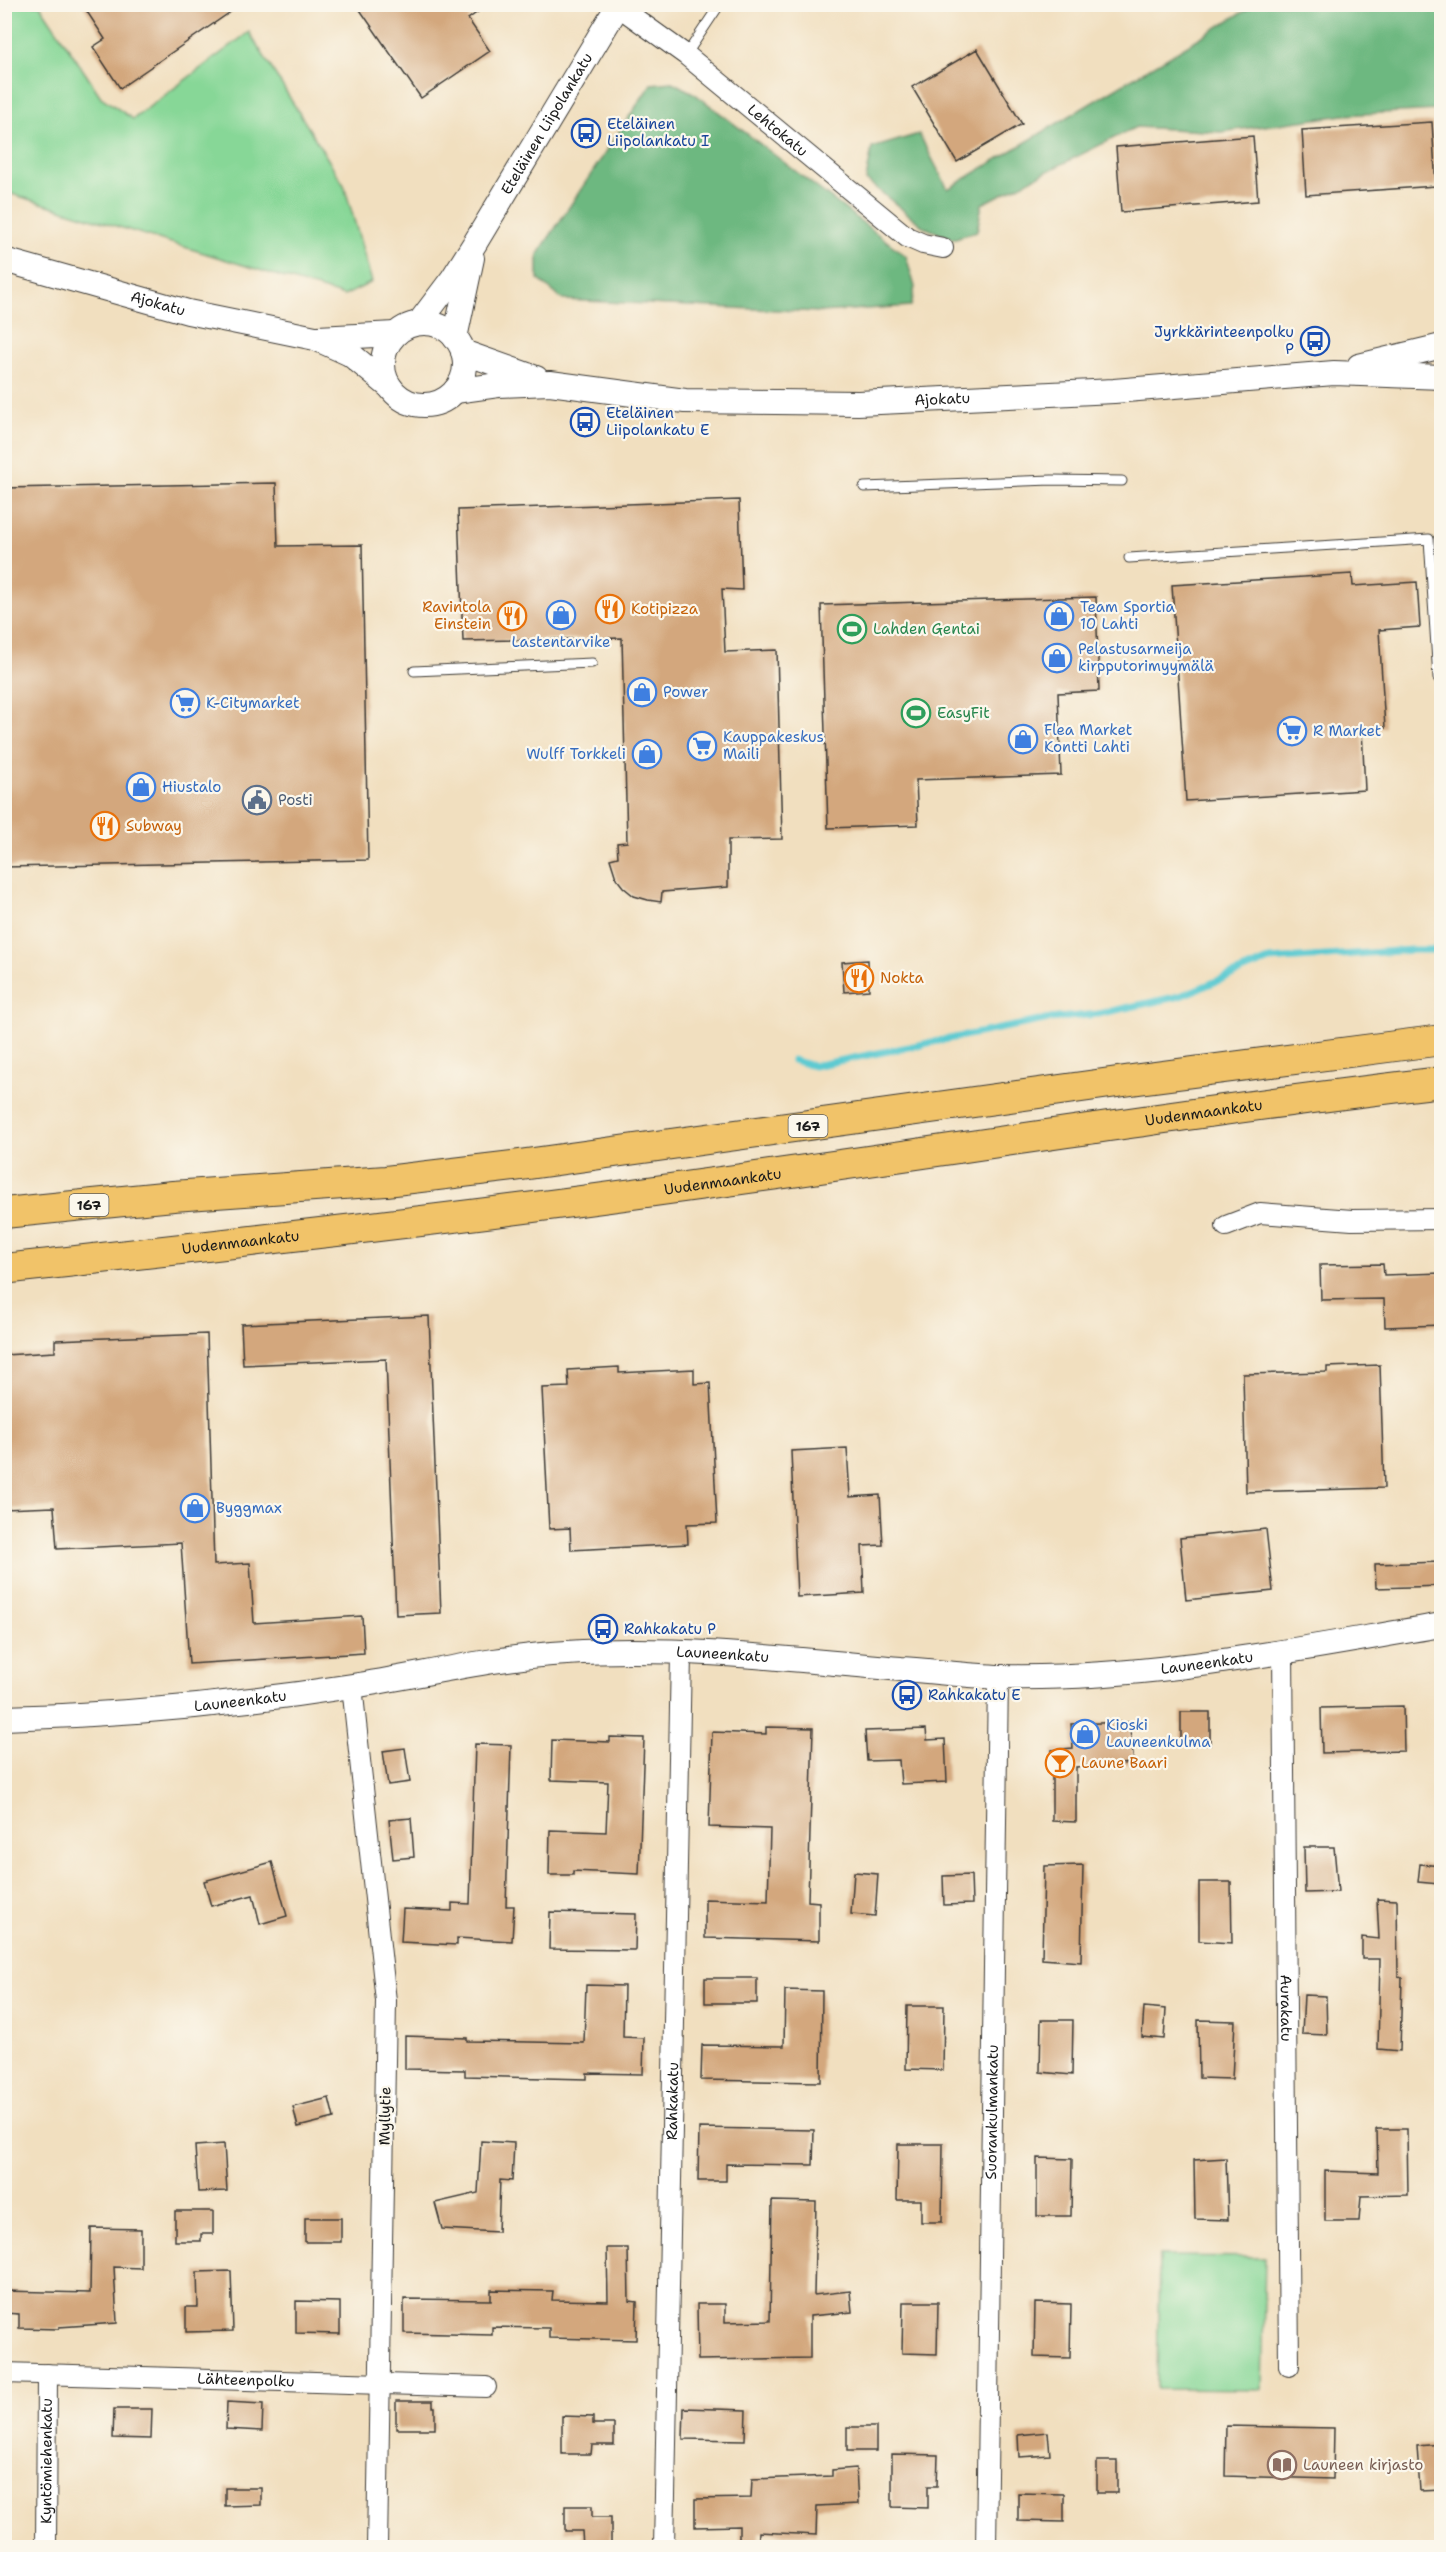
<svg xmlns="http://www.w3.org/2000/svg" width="1446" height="2552" viewBox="0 0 1446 2552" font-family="'Shantell Sans',sans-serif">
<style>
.green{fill:#87d797;stroke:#527a5a;stroke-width:1.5}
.forest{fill:#6db880;stroke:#446a4e;stroke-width:1.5}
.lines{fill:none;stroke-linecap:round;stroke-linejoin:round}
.stream{stroke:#5dcad1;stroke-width:7}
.building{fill:#d3a77d}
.service-casing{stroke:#3c3934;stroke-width:11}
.minor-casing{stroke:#3c3934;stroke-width:22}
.tertiary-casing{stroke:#3c3934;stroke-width:26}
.primary-casing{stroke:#3c3934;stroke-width:32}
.service{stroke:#fff;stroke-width:9}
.minor{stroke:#fff;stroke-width:20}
.tertiary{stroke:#fff;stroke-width:24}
.primary{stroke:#f1c369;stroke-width:30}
.labels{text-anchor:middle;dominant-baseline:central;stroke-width:4.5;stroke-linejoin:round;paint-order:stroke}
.shield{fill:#fbf7ec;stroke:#5f5e5a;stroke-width:1.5}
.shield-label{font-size:14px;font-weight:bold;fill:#1c1c1c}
.street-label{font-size:15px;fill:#1c1c1c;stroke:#fbf7ec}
.transit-label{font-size:15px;fill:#164399;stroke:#fbf7ec;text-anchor:start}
.food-label{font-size:15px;fill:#c56008;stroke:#fbf7ec;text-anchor:start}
.shop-label{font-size:15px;fill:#366cbe;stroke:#fbf7ec;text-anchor:start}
.leisure-label{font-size:15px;fill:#27864d;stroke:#fbf7ec;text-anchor:start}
.service-label{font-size:15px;fill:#4e5e75;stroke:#fbf7ec;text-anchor:start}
.education-label{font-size:15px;fill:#785e54;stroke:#fbf7ec;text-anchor:start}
</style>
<rect width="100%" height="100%" fill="#fbf7ec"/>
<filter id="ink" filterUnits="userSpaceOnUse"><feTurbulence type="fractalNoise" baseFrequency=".0167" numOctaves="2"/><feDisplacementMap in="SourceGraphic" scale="12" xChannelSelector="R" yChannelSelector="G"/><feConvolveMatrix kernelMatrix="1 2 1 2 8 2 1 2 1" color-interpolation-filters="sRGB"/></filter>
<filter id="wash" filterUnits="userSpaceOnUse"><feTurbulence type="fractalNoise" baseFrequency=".008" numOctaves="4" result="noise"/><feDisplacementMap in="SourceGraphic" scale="24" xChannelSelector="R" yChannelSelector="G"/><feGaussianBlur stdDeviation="1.35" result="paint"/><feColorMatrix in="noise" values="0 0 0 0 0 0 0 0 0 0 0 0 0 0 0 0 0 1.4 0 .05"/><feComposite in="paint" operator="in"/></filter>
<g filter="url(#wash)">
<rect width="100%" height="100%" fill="#f1dfbf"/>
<path class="green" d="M 4,5 L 40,5 L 101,97 L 133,119 L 249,32 L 344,185 L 372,282 L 344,296 L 5,192 Z
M 1159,2256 L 1265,2257 L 1262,2390 L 1157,2389 Z"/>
<path class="forest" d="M 1256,4 L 1441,5 L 1441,201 L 1438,110 L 1344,115 L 1221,132 L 1136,127 L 982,204 L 977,231 L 953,239 L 924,227 L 866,180 L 872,148 L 919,134 L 948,189 Z
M 672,82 L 695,94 L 906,256 L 915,287 L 911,306 L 820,312 L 563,300 L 538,279 L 538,254 L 651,84 Z"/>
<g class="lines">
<path class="stream" d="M 793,1060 L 813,1066 L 1049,1019 L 1098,1014 L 1180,996 L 1269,960 L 1412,950 L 1442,950"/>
</g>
<g id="blocks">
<path class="building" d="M 82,4 L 242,4 L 120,88 L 93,47 L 105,39 Z
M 356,4 L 489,4 L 468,19 L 490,51 L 421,98 Z
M 977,49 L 1022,124 L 957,162 L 912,87 Z
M 1432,122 L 1436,186 L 1306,195 L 1302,130 Z
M 1253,136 L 1258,201 L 1121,212 L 1116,147 Z
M 276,483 L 278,546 L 362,545 L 368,860 L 4,867 L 4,488 Z
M 739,500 L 742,590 L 722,589 L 725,652 L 777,650 L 782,839 L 728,840 L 728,887 L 662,892 L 661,902 L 648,900 L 634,896 L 623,887 L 616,878 L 610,859 L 618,857 L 617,843 L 627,842 L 622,638 L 463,641 L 458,510 Z
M 1352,574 L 1353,586 L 1417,582 L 1420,627 L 1379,630 L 1385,728 L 1362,729 L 1365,790 L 1186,801 L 1172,585 Z
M 1096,597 L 1099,691 L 1058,693 L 1061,775 L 916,780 L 918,825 L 828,828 L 821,605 Z
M 868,960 L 869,990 L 844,992 L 842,962 Z
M 1383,1264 L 1384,1275 L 1442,1273 L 1442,1325 L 1385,1327 L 1384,1299 L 1321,1300 L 1320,1265 Z
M 429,1316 L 441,1613 L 396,1615 L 386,1359 L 243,1365 L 241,1324 Z
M 207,1334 L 214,1565 L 250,1563 L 254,1623 L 362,1616 L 364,1653 L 189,1664 L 181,1543 L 57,1549 L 54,1507 L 4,1509 L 4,1355 L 55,1352 L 55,1340 Z
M 1380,1365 L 1384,1488 L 1246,1492 L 1243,1374 L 1327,1372 L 1327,1367 Z
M 619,1367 L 619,1373 L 694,1369 L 694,1384 L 710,1383 L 717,1523 L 687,1524 L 688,1544 L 571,1550 L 570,1528 L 549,1529 L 542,1388 L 569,1387 L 568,1370 Z
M 847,1448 L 850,1497 L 880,1495 L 883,1545 L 862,1546 L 864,1593 L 797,1597 L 791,1451 Z
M 1266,1529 L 1273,1591 L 1186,1600 L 1180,1538 Z
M 1442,1562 L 1442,1586 L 1376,1588 L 1375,1564 Z
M 1403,1706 L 1404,1751 L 1322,1753 L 1321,1708 Z
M 1181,1712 L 1210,1712 L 1210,1745 L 1181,1745 Z
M 1129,1722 L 1134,1763 L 1076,1767 L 1076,1822 L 1052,1821 L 1052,1750 L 1073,1748 L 1071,1724 Z
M 766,1727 L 813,1728 L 808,1901 L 819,1902 L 819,1941 L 705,1938 L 705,1899 L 768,1901 L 770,1829 L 709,1827 L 712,1732 L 766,1734 Z
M 926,1729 L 927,1740 L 945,1739 L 947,1782 L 901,1784 L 899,1760 L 867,1761 L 865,1731 Z
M 610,1737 L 644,1738 L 639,1874 L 573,1871 L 573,1875 L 549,1875 L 550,1830 L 606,1832 L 608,1782 L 551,1780 L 552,1740 L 610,1742 Z
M 475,1744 L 511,1745 L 506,1906 L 514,1906 L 512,1941 L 457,1938 L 457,1945 L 401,1942 L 403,1909 L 452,1911 L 452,1903 L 470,1904 Z
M 405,1748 L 410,1782 L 388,1785 L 383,1751 Z
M 411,1818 L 414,1857 L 393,1859 L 389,1820 Z
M 1304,1847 L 1334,1847 L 1338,1892 L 1305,1893 Z
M 272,1862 L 287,1916 L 260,1924 L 253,1895 L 211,1906 L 204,1881 Z
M 1420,1864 L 1441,1866 L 1439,1884 L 1418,1882 Z
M 1083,1865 L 1081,1962 L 1042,1959 L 1044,1866 Z
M 854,1872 L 878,1874 L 875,1916 L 851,1914 Z
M 971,1875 L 972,1904 L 944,1905 L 943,1876 Z
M 1199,1882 L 1231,1882 L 1232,1943 L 1199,1941 Z
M 1377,1899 L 1397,1900 L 1398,1977 L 1402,1978 L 1400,2051 L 1378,2049 L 1380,1959 L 1362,1959 L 1362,1937 L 1379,1939 Z
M 550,1912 L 636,1914 L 635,1950 L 549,1949 Z
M 705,1978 L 757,1978 L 757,2003 L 705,2003 Z
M 586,1985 L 624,1986 L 623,2037 L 644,2038 L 643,2074 L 587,2073 L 587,2079 L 465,2076 L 465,2070 L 405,2069 L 405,2036 L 467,2038 L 467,2041 L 584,2043 Z
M 785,1990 L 822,1991 L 821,2082 L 701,2080 L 702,2045 L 784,2046 Z
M 1304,1995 L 1326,1996 L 1327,2035 L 1302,2034 Z
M 907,2006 L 944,2006 L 943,2070 L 906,2069 Z
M 1144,2007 L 1166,2009 L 1164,2039 L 1142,2037 Z
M 1041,2020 L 1073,2020 L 1072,2075 L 1040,2072 Z
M 1198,2020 L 1235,2021 L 1232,2079 L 1199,2078 Z
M 329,2098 L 334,2118 L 298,2127 L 293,2107 Z
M 699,2128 L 814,2130 L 813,2165 L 726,2164 L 726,2181 L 698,2181 Z
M 1377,2129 L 1407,2129 L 1408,2195 L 1361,2196 L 1359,2221 L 1325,2221 L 1325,2171 L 1378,2173 Z
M 481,2141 L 514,2143 L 512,2181 L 500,2180 L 498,2232 L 442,2229 L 435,2203 L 478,2193 Z
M 224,2144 L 227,2191 L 198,2192 L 195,2146 Z
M 898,2144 L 943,2144 L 942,2222 L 921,2222 L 921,2200 L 897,2200 Z
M 1037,2158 L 1072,2159 L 1071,2216 L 1037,2216 Z
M 1226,2158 L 1228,2220 L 1195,2219 L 1194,2160 Z
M 772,2201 L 816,2202 L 814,2295 L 850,2291 L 852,2312 L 810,2316 L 810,2358 L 698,2360 L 697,2304 L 725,2304 L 725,2322 L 770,2321 Z
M 175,2211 L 213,2211 L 213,2234 L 201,2234 L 201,2241 L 175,2241 Z
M 305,2218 L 341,2218 L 341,2242 L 305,2242 Z
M 91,2228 L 141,2229 L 141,2268 L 114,2267 L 117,2323 L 59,2327 L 59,2329 L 19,2328 L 19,2314 L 4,2313 L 4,2291 L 90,2293 Z
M 607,2248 L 628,2248 L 629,2301 L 637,2302 L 636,2340 L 549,2338 L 549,2328 L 492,2327 L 492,2335 L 404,2333 L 404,2299 L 491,2300 L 491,2290 L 553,2291 L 552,2300 L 608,2301 Z
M 231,2271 L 233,2331 L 186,2332 L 186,2307 L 198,2307 L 197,2272 Z
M 296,2301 L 340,2302 L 340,2334 L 296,2333 Z
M 903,2302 L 938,2302 L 937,2354 L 902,2353 Z
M 1035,2303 L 1071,2304 L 1070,2358 L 1034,2357 Z
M 396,2401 L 433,2401 L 433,2407 L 435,2407 L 435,2429 L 396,2429 Z
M 227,2402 L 263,2404 L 262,2431 L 226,2429 Z
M 684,2408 L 746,2410 L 745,2440 L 683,2439 Z
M 114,2409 L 152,2409 L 151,2439 L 113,2438 Z
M 562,2416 L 593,2417 L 593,2424 L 614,2424 L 614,2445 L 592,2445 L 591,2454 L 562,2454 Z
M 1226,2426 L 1334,2428 L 1333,2479 L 1225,2476 Z
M 847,2427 L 876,2427 L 876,2451 L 847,2451 Z
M 1048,2432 L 1050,2455 L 1019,2457 L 1018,2435 Z
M 1442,2444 L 1442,2490 L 1420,2491 L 1417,2446 Z
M 892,2454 L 938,2455 L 937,2486 L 928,2486 L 928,2508 L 892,2507 Z
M 1097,2461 L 1117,2461 L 1117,2493 L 1097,2493 Z
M 856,2468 L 858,2504 L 817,2506 L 816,2535 L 759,2532 L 758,2547 L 739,2547 L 739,2526 L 695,2527 L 695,2499 L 751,2498 L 752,2479 L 832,2476 L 832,2470 Z
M 225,2488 L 261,2488 L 261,2505 L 225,2506 Z
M 1018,2493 L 1064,2494 L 1064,2522 L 1018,2521 Z
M 565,2506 L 592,2506 L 592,2517 L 611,2517 L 611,2547 L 583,2547 L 582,2531 L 565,2531 Z"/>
</g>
</g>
<g filter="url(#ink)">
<use href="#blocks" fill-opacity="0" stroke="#3c3934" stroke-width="1.5"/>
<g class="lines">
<g class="service-casing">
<path id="service" d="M 686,55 L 720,4
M 864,487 L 1052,480 L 1122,481
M 1129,558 L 1429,539 L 1438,678
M 414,671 L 592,663"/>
</g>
<g class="minor-casing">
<g id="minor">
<path id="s1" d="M 615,4 L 686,55 L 907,237 L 923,244 L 943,248"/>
<path d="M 1226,1226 L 1260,1213 L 1352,1220 L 1442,1219"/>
<path id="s2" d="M 1283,1651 L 1289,2366"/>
<path d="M 352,1686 L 386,2001 L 377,2548"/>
<path id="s3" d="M 4,2373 L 486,2387"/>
<path id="s4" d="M 46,2548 L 47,2374"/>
<path id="s5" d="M 664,2548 L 681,1654"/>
<path id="s6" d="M 986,2548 L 998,1677"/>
</g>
</g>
<g class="tertiary-casing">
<g id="tertiary">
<path id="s7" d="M 4,260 L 188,312 L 315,338 L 350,354 L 390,387"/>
<path id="s8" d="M 419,323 L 453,278 L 475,243 L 619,4"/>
<circle cx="424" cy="364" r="41"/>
<path d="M 318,338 L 395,334"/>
<path d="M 455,338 L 472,258"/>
<path d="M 463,352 L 536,378"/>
<path d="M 1359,366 L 1442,346"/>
<path id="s9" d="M 455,391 L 498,385 L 550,383 L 685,401 L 858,403 L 1114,391 L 1334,373 L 1442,377"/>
<path id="s10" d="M 4,1718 C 121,1715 237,1704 352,1686 C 423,1675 494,1657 567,1653 C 678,1646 790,1659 901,1669 C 934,1671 968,1676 1002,1677 C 1149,1680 1296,1649 1442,1625"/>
</g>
</g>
<g class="primary-casing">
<g id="primary">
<path d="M 4,1213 L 173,1196 L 386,1181 L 513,1166 L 1139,1079 L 1442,1040"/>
<path id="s11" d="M 4,1269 C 234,1243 463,1218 691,1186 C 941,1152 1191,1111 1442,1082"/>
</g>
</g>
<use href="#service" class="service"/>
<use href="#minor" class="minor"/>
<use href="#tertiary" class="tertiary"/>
<use href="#primary" class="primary"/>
</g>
</g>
<defs>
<g id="bus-ring" transform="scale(1.5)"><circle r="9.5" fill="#fbf7ec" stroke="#1a4fb4" stroke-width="1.5"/><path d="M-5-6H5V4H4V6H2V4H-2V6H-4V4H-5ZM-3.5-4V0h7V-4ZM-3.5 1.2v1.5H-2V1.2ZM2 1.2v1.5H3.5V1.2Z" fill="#1a4fb4"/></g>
<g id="restaurant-ring" transform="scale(1.5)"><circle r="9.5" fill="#fbf7ec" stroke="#e8710a" stroke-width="1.5"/><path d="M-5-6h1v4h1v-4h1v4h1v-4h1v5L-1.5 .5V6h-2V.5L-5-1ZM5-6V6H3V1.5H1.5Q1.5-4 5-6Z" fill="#e8710a"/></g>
<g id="shop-ring" transform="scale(1.5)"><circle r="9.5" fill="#fbf7ec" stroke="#3f7fe0" stroke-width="1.5"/><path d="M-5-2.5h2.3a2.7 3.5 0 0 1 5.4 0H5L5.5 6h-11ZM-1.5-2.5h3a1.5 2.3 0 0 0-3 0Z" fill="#3f7fe0"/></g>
<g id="stadium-ring" transform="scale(1.5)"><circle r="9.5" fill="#fbf7ec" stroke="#2e9e5b" stroke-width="1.5"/><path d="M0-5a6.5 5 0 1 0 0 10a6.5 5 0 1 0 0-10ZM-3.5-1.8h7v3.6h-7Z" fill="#2e9e5b"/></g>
<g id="supermarket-ring" transform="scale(1.5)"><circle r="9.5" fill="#fbf7ec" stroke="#3f7fe0" stroke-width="1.5"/><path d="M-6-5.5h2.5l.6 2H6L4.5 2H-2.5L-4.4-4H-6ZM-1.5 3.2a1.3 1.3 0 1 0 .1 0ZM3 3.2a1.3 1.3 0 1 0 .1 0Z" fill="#3f7fe0"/></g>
<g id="civic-ring" transform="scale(1.5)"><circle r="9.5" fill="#fbf7ec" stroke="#5c6f8a" stroke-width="1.5"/><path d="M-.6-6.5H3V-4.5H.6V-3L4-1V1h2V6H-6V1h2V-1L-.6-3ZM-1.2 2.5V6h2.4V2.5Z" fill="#5c6f8a"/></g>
<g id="bar-ring" transform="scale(1.5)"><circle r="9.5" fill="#fbf7ec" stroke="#e8710a" stroke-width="1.5"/><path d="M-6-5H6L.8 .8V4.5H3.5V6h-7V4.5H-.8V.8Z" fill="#e8710a"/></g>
<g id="library-ring" transform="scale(1.5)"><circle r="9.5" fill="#fbf7ec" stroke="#8d6e63" stroke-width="1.5"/><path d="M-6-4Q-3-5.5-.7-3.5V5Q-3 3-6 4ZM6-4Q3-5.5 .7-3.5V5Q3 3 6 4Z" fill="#8d6e63"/></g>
</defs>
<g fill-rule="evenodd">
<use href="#bus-ring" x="586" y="133"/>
<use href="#bus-ring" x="1315" y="341"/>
<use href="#bus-ring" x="585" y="422"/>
<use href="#restaurant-ring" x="610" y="609"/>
<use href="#shop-ring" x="561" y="615"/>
<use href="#restaurant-ring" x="512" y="616"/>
<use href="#shop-ring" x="1059" y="616"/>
<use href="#stadium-ring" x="852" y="629"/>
<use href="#shop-ring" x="1057" y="658"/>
<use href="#shop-ring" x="642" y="692"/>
<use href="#supermarket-ring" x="185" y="703"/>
<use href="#stadium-ring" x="916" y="713"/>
<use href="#supermarket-ring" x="1292" y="731"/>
<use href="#shop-ring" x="1023" y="739"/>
<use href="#supermarket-ring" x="702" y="746"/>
<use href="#shop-ring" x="647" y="754"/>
<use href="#shop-ring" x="141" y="787"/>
<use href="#civic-ring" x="257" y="800"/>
<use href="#restaurant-ring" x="105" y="826"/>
<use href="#restaurant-ring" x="859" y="978"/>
<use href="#shop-ring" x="195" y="1508"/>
<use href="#bus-ring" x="603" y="1629"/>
<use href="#bus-ring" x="907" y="1695"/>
<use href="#shop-ring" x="1085" y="1734"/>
<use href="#bar-ring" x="1060" y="1763"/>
<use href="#library-ring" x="1282" y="2465"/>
</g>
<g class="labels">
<g class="shield">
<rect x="788.5" y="1115" width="39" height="22" rx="4.5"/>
<rect x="69.5" y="1194" width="39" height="22" rx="4.5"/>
</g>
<g class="shield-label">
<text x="808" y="1126">167</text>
<text x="89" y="1205">167</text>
</g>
<g class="street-label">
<text stroke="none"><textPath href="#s8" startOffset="237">Eteläinen Liipolankatu</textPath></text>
<text stroke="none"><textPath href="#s1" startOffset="206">Lehtokatu</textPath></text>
<text stroke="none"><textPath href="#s7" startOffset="160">Ajokatu</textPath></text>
<text stroke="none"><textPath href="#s9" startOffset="489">Ajokatu</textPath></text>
<text stroke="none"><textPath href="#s11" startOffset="1210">Uudenmaankatu</textPath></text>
<text stroke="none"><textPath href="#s11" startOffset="724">Uudenmaankatu</textPath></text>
<text stroke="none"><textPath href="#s11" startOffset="238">Uudenmaankatu</textPath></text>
<text stroke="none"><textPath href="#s10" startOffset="723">Launeenkatu</textPath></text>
<text stroke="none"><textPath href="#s10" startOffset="1209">Launeenkatu</textPath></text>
<text stroke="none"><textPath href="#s10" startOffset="237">Launeenkatu</textPath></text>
<text stroke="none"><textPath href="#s2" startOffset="357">Aurakatu</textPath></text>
<text stroke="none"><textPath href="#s5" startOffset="447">Rahkakatu</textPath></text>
<text stroke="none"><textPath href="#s6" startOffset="436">Suorankulmankatu</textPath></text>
<text transform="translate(385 2116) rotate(-89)">Myllytie</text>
<text stroke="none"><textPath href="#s3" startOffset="242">Lähteenpolku</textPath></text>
<text stroke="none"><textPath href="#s4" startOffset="87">Kyntömiehenkatu</textPath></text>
</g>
<g class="transit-label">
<text x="607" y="124">Eteläinen<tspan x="607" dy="17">Liipolankatu I</tspan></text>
<text x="1294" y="332" text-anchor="end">Jyrkkärinteenpolku<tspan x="1294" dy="17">P</tspan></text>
<text x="606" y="413">Eteläinen<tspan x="606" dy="17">Liipolankatu E</tspan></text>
<text x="624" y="1629">Rahkakatu P</text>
<text x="928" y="1695">Rahkakatu E</text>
</g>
<g class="food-label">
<text x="491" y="607" text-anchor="end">Ravintola<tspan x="491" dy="17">Einstein</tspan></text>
<text x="631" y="609">Kotipizza</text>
<text x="126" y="826">Subway</text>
<text x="880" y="978">Nokta</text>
<text x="1081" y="1763">Laune Baari</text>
</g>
<g class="shop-label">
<text x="1080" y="607">Team Sportia<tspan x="1080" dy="17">10 Lahti</tspan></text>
<text x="561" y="642" text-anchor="middle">Lastentarvike</text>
<text x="1078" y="649">Pelastusarmeija<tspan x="1078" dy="17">kirpputorimyymälä</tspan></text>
<text x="663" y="692">Power</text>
<text x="206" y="703">K-Citymarket</text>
<text x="1044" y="730">Flea Market<tspan x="1044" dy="17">Kontti Lahti</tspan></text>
<text x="1313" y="731">R Market</text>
<text x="723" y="737">Kauppakeskus<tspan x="723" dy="17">Maili</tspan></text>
<text x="626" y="754" text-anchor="end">Wulff Torkkeli</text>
<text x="162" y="787">Hiustalo</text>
<text x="216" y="1508">Byggmax</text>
<text x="1106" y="1725">Kioski<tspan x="1106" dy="17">Launeenkulma</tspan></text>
</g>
<g class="leisure-label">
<text x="873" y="629">Lahden Gentai</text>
<text x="937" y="713">EasyFit</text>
</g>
<g class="service-label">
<text x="278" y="800">Posti</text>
</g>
<g class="education-label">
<text x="1303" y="2465">Launeen kirjasto</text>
</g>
</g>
<rect width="1446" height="2552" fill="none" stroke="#fbf7ec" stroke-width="24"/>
</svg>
